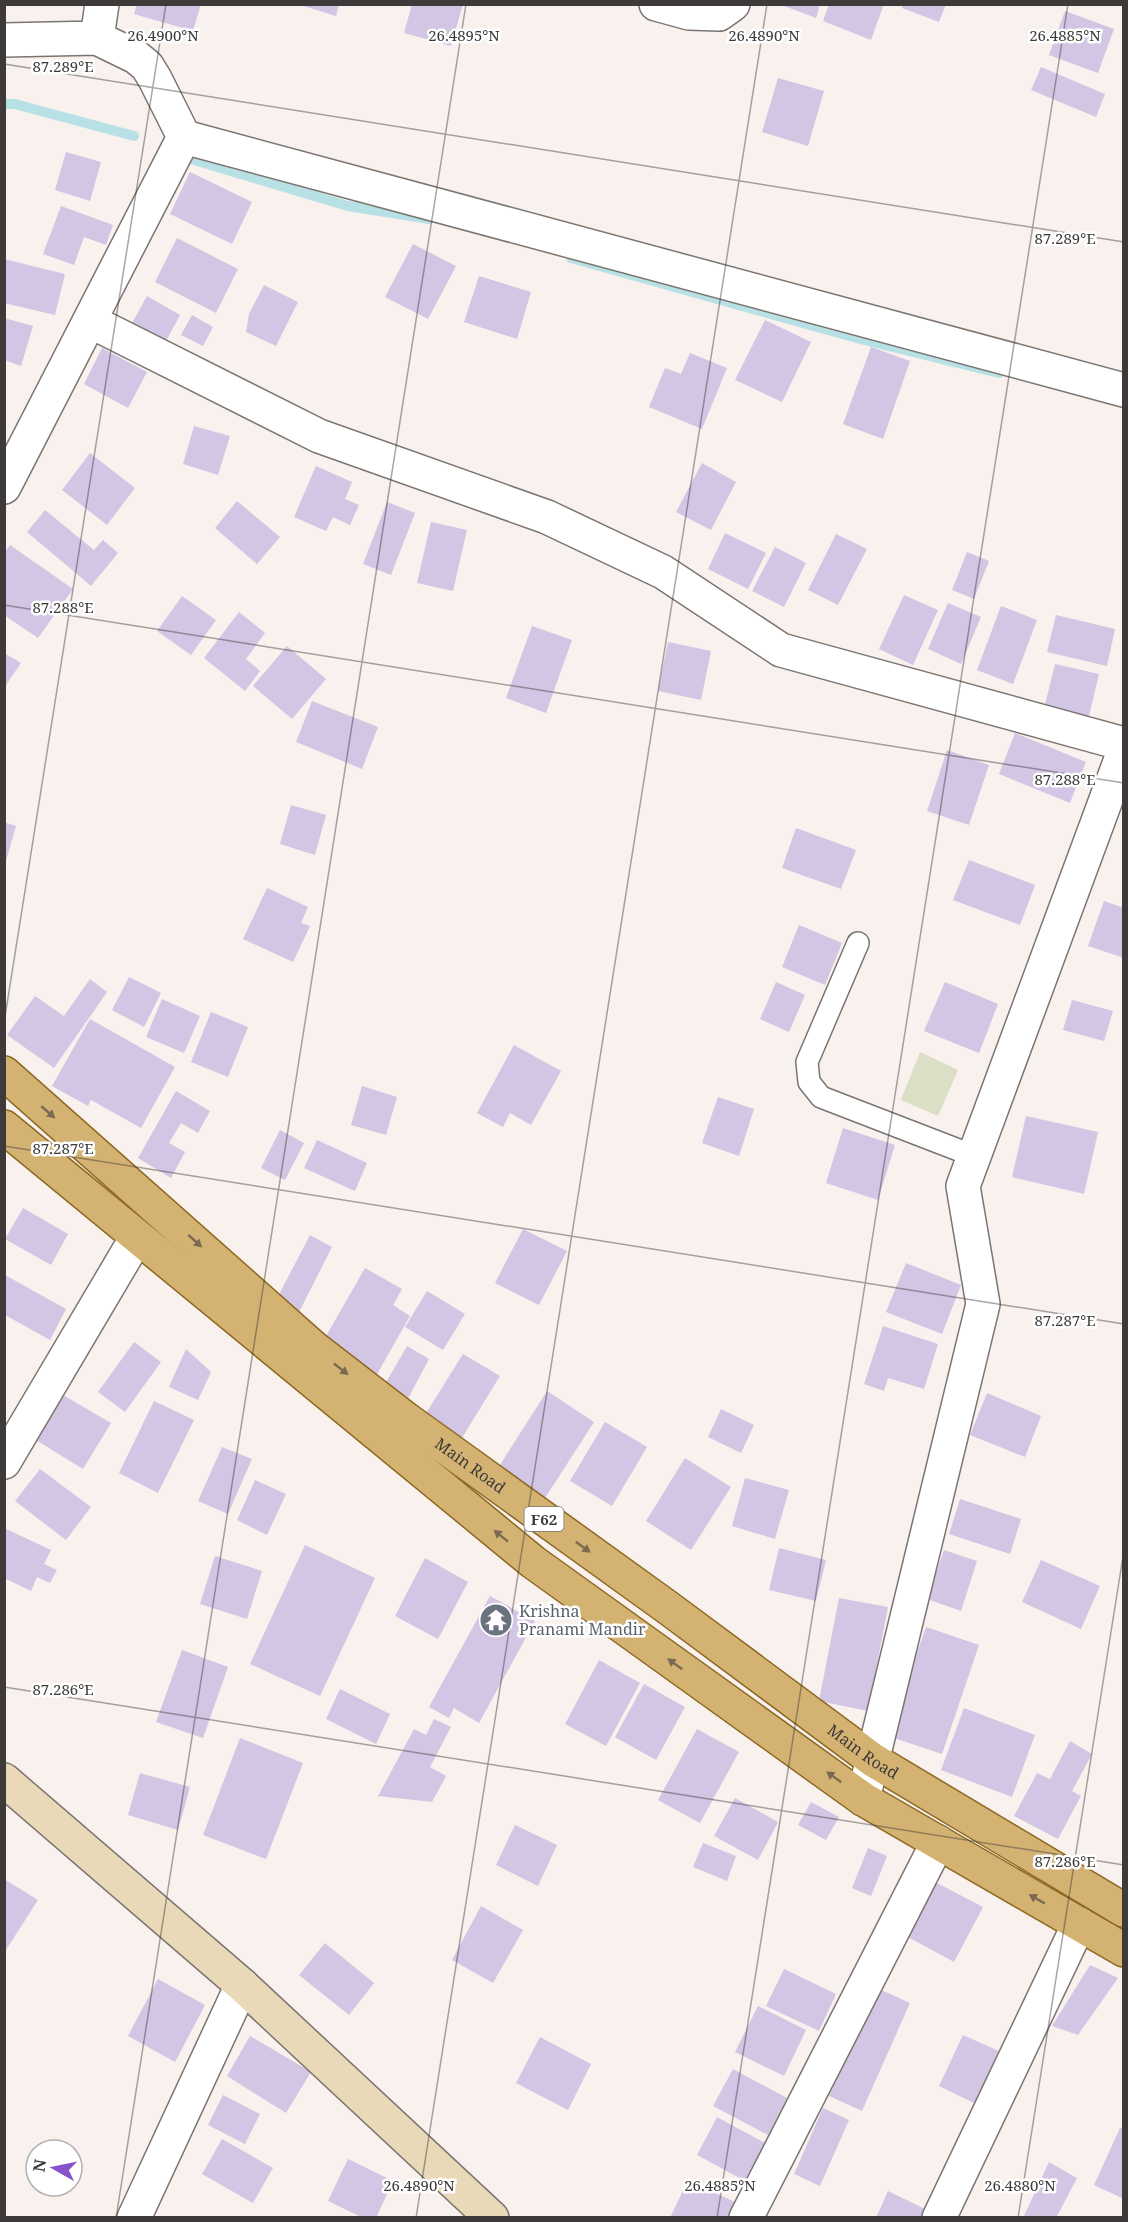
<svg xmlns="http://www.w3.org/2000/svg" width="1128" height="2222" viewBox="0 0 1128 2222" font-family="'Noto Serif',serif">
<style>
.green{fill:#dbdfc5}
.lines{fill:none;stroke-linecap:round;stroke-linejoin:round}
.stream{stroke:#b7e1e4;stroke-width:10}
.building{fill:#d3c5e4}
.lane-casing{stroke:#7b7571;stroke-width:24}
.street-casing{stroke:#7b7571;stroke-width:36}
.secondary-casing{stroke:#7b7571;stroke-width:36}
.primary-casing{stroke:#8d6821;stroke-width:36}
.lane{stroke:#fff;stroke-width:21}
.street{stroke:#fff;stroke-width:33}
.secondary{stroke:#ead9b8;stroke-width:33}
.primary{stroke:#d4b372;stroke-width:33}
.oneway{fill:#796a50}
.ticks{fill:none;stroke:#3d3a39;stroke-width:1.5;stroke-opacity:0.45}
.labels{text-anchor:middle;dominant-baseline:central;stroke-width:5;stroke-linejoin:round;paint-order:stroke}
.shield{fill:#fff;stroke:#777574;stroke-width:1.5}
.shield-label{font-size:15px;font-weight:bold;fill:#3d3a39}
.street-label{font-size:16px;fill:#3d3a39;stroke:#fff}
.worship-label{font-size:16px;fill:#5b616d;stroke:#fff;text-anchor:start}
.ticks-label{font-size:15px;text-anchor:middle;fill:#3d3a39;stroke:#fff;stroke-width:5;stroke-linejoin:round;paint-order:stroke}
</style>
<rect width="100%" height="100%" fill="#f8f1ed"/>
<path class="green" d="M 920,1052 L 958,1070 L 938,1116 L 901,1100 Z"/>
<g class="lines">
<path class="stream" d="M 4,104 L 15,104 L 134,136
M 194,160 L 348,206 L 429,219
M 571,258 L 864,340 L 999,373"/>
</g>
<path class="building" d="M 137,4 L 201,4 L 193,31 L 134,14 Z
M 297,4 L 339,4 L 336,16 Z
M 412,4 L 463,4 L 451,46 L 404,33 Z
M 779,4 L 820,4 L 816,18 Z
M 829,4 L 884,4 L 871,40 L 823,21 Z
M 903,4 L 946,4 L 939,22 L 902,8 Z
M 1065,11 L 1114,29 L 1098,73 L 1049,55 Z
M 1041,67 L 1105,94 L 1096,117 L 1031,90 Z
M 778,78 L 824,91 L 808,146 L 762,132 Z
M 66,152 L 101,162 L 90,201 L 55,190 Z
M 190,172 L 252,202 L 232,244 L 170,214 Z
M 61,206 L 113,225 L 106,245 L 84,237 L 74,265 L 43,254 Z
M 177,238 L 238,269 L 216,313 L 155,282 Z
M 413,244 L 456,266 L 428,319 L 385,297 Z
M 4,259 L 65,274 L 55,315 L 4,303 Z
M 479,276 L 531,292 L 517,339 L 464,322 Z
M 264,285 L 298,302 L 276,346 L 246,332 L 249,314 Z
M 147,296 L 180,315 L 165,343 L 131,325 Z
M 192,315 L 213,327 L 203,346 L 181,335 Z
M 4,318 L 33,326 L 21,366 L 4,360 Z
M 765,320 L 811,342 L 782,402 L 735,380 Z
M 871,347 L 910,361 L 883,439 L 843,424 Z
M 102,348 L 147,372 L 128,408 L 84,384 Z
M 690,353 L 727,368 L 702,429 L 649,407 L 665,368 L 681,374 Z
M 194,426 L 230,436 L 218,475 L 183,464 Z
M 90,453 L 135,488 L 107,525 L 62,490 Z
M 702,463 L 736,482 L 711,530 L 676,512 Z
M 316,466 L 352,482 L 345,499 L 359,505 L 350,525 L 333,517 L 326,531 L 294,517 Z
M 237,501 L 280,537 L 257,564 L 215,528 Z
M 387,502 L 415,513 L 391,575 L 363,564 Z
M 45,510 L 94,550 L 103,540 L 118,553 L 91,586 L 27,532 Z
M 431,522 L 467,530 L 453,591 L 417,583 Z
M 725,533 L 766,553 L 748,589 L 708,569 Z
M 836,534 L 867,549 L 838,605 L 808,590 Z
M 10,545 L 73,589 L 38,638 L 4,615 L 4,553 Z
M 775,547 L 806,563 L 784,607 L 752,591 Z
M 967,552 L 989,561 L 974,599 L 952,590 Z
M 904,595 L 938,610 L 913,665 L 879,649 Z
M 182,596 L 216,620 L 191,655 L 157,631 Z
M 948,603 L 981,617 L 961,664 L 928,649 Z
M 1001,606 L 1037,620 L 1013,684 L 977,670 Z
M 239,612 L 265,633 L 246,659 L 260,671 L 245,691 L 204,658 Z
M 1056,615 L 1115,629 L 1107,666 L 1047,652 Z
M 532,626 L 572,640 L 546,713 L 506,698 Z
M 668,642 L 711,651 L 701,700 L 658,691 Z
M 287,646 L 326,679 L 292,719 L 253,686 Z
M 4,653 L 21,663 L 4,688 Z
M 1055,664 L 1099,674 L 1088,720 L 1044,709 Z
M 312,701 L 378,727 L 362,769 L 296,742 Z
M 1015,733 L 1086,762 L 1070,803 L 999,774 Z
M 947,750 L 989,765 L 969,825 L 927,811 Z
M 291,805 L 326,815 L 315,855 L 280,844 Z
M 4,822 L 16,826 L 5,864 L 4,864 Z
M 796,828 L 856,850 L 841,889 L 782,868 Z
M 969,860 L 1035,885 L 1020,925 L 953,900 Z
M 267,888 L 308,907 L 301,923 L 310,926 L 293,962 L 243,939 Z
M 1104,901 L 1124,908 L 1124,958 L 1088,946 Z
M 799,925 L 842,943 L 825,985 L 782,967 Z
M 129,977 L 161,993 L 144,1027 L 112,1010 Z
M 90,979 L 107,992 L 54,1068 L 7,1035 L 35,996 L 64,1016 Z
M 776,982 L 805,995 L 789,1032 L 760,1019 Z
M 945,982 L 998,1004 L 979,1053 L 924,1031 Z
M 162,999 L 200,1016 L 184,1053 L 146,1037 Z
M 1072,1000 L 1113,1011 L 1104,1041 L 1063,1030 Z
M 211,1012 L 248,1027 L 228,1077 L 191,1062 Z
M 90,1019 L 175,1067 L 141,1128 L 91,1100 L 88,1106 L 52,1086 Z
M 514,1045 L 561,1071 L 531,1125 L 510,1113 L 503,1127 L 477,1113 Z
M 362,1086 L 397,1097 L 386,1135 L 351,1125 Z
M 176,1091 L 210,1111 L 198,1133 L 181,1123 L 169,1143 L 185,1152 L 171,1178 L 138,1158 Z
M 718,1097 L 754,1109 L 739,1156 L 702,1143 Z
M 1026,1116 L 1098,1132 L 1084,1194 L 1012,1177 Z
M 843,1128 L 895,1145 L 878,1200 L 826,1183 Z
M 280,1130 L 304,1143 L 285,1180 L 261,1168 Z
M 317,1140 L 367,1163 L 355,1191 L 304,1168 Z
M 23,1208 L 68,1234 L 51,1265 L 5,1239 Z
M 523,1229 L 567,1251 L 539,1305 L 495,1283 Z
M 310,1235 L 332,1247 L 296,1318 L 273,1306 Z
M 906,1263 L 961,1285 L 942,1334 L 886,1312 Z
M 365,1268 L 402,1289 L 393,1305 L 410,1316 L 376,1376 L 321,1345 Z
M 5,1275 L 66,1309 L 50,1340 L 5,1315 Z
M 427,1291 L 465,1314 L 443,1350 L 405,1327 Z
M 883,1326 L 938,1344 L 924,1389 L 888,1378 L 884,1391 L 864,1384 Z
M 134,1342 L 161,1362 L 125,1412 L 98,1392 Z
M 407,1346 L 429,1359 L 405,1404 L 381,1391 Z
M 186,1349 L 211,1372 L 198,1400 L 169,1387 Z
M 463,1354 L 500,1376 L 460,1441 L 423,1418 Z
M 547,1391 L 594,1422 L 538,1509 L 491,1479 Z
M 987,1393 L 1041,1416 L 1025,1457 L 970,1435 Z
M 63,1395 L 111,1423 L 83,1469 L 36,1440 Z
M 154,1401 L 194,1420 L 158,1493 L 119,1473 Z
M 721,1409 L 754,1425 L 741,1453 L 708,1437 Z
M 605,1422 L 647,1447 L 612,1506 L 570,1481 Z
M 222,1447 L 252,1459 L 228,1514 L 198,1501 Z
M 685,1458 L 731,1487 L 691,1550 L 646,1521 Z
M 40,1469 L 91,1507 L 66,1540 L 15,1501 Z
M 745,1478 L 789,1490 L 775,1539 L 732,1526 Z
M 255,1480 L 286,1494 L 267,1535 L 237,1520 Z
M 960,1499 L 1021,1519 L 1010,1554 L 949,1534 Z
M 4,1528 L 51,1550 L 44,1564 L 57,1570 L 50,1583 L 37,1577 L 31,1591 L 4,1578 Z
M 305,1545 L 375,1578 L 320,1696 L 250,1664 Z
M 779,1548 L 826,1560 L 816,1601 L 769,1590 Z
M 944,1550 L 977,1561 L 961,1611 L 927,1599 Z
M 215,1556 L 262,1571 L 247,1619 L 200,1604 Z
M 425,1558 L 468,1582 L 438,1639 L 395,1616 Z
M 1041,1560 L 1100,1586 L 1081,1629 L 1022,1602 Z
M 490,1596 L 535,1621 L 479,1723 L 454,1708 L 449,1718 L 429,1707 Z
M 839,1598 L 888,1607 L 868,1711 L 819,1701 Z
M 926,1627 L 979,1645 L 942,1754 L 888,1736 Z
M 182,1650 L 228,1667 L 203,1738 L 156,1722 Z
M 599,1660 L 640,1683 L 606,1746 L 565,1724 Z
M 644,1684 L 685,1707 L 656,1760 L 615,1737 Z
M 340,1689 L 390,1714 L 376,1744 L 326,1719 Z
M 964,1708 L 1035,1735 L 1012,1797 L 941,1770 Z
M 434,1719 L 451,1727 L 430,1767 L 446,1776 L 432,1802 L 378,1796 L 414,1729 L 426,1735 Z
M 697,1729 L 739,1752 L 700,1823 L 658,1800 Z
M 240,1738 L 303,1763 L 266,1859 L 203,1835 Z
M 1070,1741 L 1092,1754 L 1072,1791 L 1081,1796 L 1058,1839 L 1014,1816 L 1037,1773 L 1050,1779 Z
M 140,1773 L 190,1787 L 178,1830 L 128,1815 Z
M 735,1798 L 778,1822 L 758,1860 L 714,1836 Z
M 811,1802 L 839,1817 L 826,1840 L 798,1825 Z
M 515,1825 L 557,1845 L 538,1886 L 496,1865 Z
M 703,1843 L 736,1856 L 727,1881 L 693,1867 Z
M 868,1848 L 887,1856 L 871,1896 L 852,1888 Z
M 4,1879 L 38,1900 L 4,1953 Z
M 935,1882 L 983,1907 L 954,1962 L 906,1936 Z
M 481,1906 L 523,1930 L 493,1983 L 452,1960 Z
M 325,1943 L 374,1983 L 349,2015 L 299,1975 Z
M 1090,1965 L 1118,1978 L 1078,2035 L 1052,2026 Z
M 784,1969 L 836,1994 L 819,2031 L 766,2006 Z
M 158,1979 L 205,2005 L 175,2062 L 128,2036 Z
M 877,1988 L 910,2003 L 862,2111 L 829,2096 Z
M 758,2006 L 806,2030 L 784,2076 L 735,2052 Z
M 963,2035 L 1001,2052 L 976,2104 L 939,2086 Z
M 250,2036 L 311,2072 L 286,2113 L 227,2076 Z
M 540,2037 L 591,2064 L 568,2110 L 516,2083 Z
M 733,2069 L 787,2098 L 768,2135 L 713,2106 Z
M 223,2095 L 260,2114 L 245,2144 L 208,2125 Z
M 823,2108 L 849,2120 L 820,2186 L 794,2174 Z
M 717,2117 L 767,2144 L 747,2182 L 697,2155 Z
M 1120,2128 L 1124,2129 L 1124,2199 L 1094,2185 Z
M 222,2139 L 273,2168 L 253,2203 L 202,2174 Z
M 348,2159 L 393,2181 L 376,2218 L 363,2218 L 328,2201 Z
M 1049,2162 L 1077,2178 L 1056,2218 L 1023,2218 Z
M 688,2180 L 737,2203 L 730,2218 L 670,2218 Z
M 888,2191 L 927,2210 L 924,2218 L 876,2218 Z"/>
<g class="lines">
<g class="lane-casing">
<path id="lane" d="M 858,943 L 807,1062 L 809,1082 L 821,1097 L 974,1156"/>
</g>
<g class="street-casing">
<path id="street" d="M 656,4 L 689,13 L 719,14 L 733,4
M 97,38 L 102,4
M 4,40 L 97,38 L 136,57 L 147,66 L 155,79 L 184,137 L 1124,390
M 90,321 L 319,436 L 547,517 L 663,572 L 781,650 L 1124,744
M 4,487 L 184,137
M 4,1462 L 137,1237
M 863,1799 L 983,1304 L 963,1186 L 1124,751
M 134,2218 L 242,1985
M 746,2218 L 938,1842
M 939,2218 L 1079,1924"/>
</g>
<g class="secondary-casing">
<path id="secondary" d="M 4,1780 L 242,1985 L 492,2218"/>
</g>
<g class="primary-casing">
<g id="primary">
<path id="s1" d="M 4,1073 L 314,1348 L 406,1419 L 667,1607 L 873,1760 L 1124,1910"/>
<path d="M 4,1127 L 533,1562 L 863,1799 L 1124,1950"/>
</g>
</g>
<use href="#lane" class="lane"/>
<use href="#street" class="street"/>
<use href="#secondary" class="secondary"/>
<use href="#primary" class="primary"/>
</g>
<defs><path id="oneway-solid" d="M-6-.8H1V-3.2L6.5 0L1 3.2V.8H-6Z" transform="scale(1.5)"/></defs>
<g class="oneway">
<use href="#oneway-solid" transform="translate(48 1112) rotate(41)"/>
<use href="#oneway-solid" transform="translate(195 1241) rotate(42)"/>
<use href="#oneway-solid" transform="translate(341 1369) rotate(38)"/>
<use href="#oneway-solid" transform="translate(501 1536) rotate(-141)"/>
<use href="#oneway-solid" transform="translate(583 1547) rotate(36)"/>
<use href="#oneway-solid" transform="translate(675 1664) rotate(-144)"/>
<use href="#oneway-solid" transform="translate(834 1777) rotate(-144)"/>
<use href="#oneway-solid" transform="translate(1037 1899) rotate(-150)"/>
</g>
<path class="ticks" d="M 4,64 L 1124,242M 4,605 L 1124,783M 4,1023 L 166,4M 4,1146 L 1124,1324M 4,1687 L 1124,1865M 116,2218 L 466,4M 416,2218 L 767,4M 717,2218 L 1068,4M 1018,2218 L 1124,1550"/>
<defs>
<g id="temple-disc" transform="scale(1.725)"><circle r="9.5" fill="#6b7280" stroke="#fff"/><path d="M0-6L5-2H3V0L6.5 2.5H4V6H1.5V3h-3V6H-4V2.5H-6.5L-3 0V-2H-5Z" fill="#fff"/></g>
</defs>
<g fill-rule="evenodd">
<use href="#temple-disc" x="496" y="1620"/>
</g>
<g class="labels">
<rect class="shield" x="524.5" y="1507" width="39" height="24" rx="4.5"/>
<g class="shield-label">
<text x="544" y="1519">F62</text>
</g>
<g class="street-label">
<text stroke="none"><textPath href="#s1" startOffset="610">Main Road</textPath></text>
<text stroke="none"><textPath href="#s1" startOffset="1096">Main Road</textPath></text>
</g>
<g class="worship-label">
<text x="519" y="1611">Krishna<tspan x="519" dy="18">Pranami Mandir</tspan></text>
</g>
</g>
<g class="ticks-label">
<text x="163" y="41">26.4900°N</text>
<text x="464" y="41">26.4895°N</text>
<text x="764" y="41">26.4890°N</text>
<text x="1065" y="41">26.4885°N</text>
<text x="63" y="72">87.289°E</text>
<text x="1065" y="244">87.289°E</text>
<text x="63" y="613">87.288°E</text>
<text x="1065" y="785">87.288°E</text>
<text x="63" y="1154">87.287°E</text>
<text x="1065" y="1326">87.287°E</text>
<text x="63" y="1695">87.286°E</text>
<text x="1065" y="1867">87.286°E</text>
<text x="419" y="2191">26.4890°N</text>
<text x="720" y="2191">26.4885°N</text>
<text x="1020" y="2191">26.4880°N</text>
</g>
<rect width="1128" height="2222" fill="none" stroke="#3d3a39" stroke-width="12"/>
<g transform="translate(54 2168) rotate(279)"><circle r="28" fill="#ffffff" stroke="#b1b0b0" stroke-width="1.5"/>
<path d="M0-4.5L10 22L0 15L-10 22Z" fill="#8553cc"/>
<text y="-9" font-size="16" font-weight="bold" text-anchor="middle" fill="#3d3a39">N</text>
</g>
</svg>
